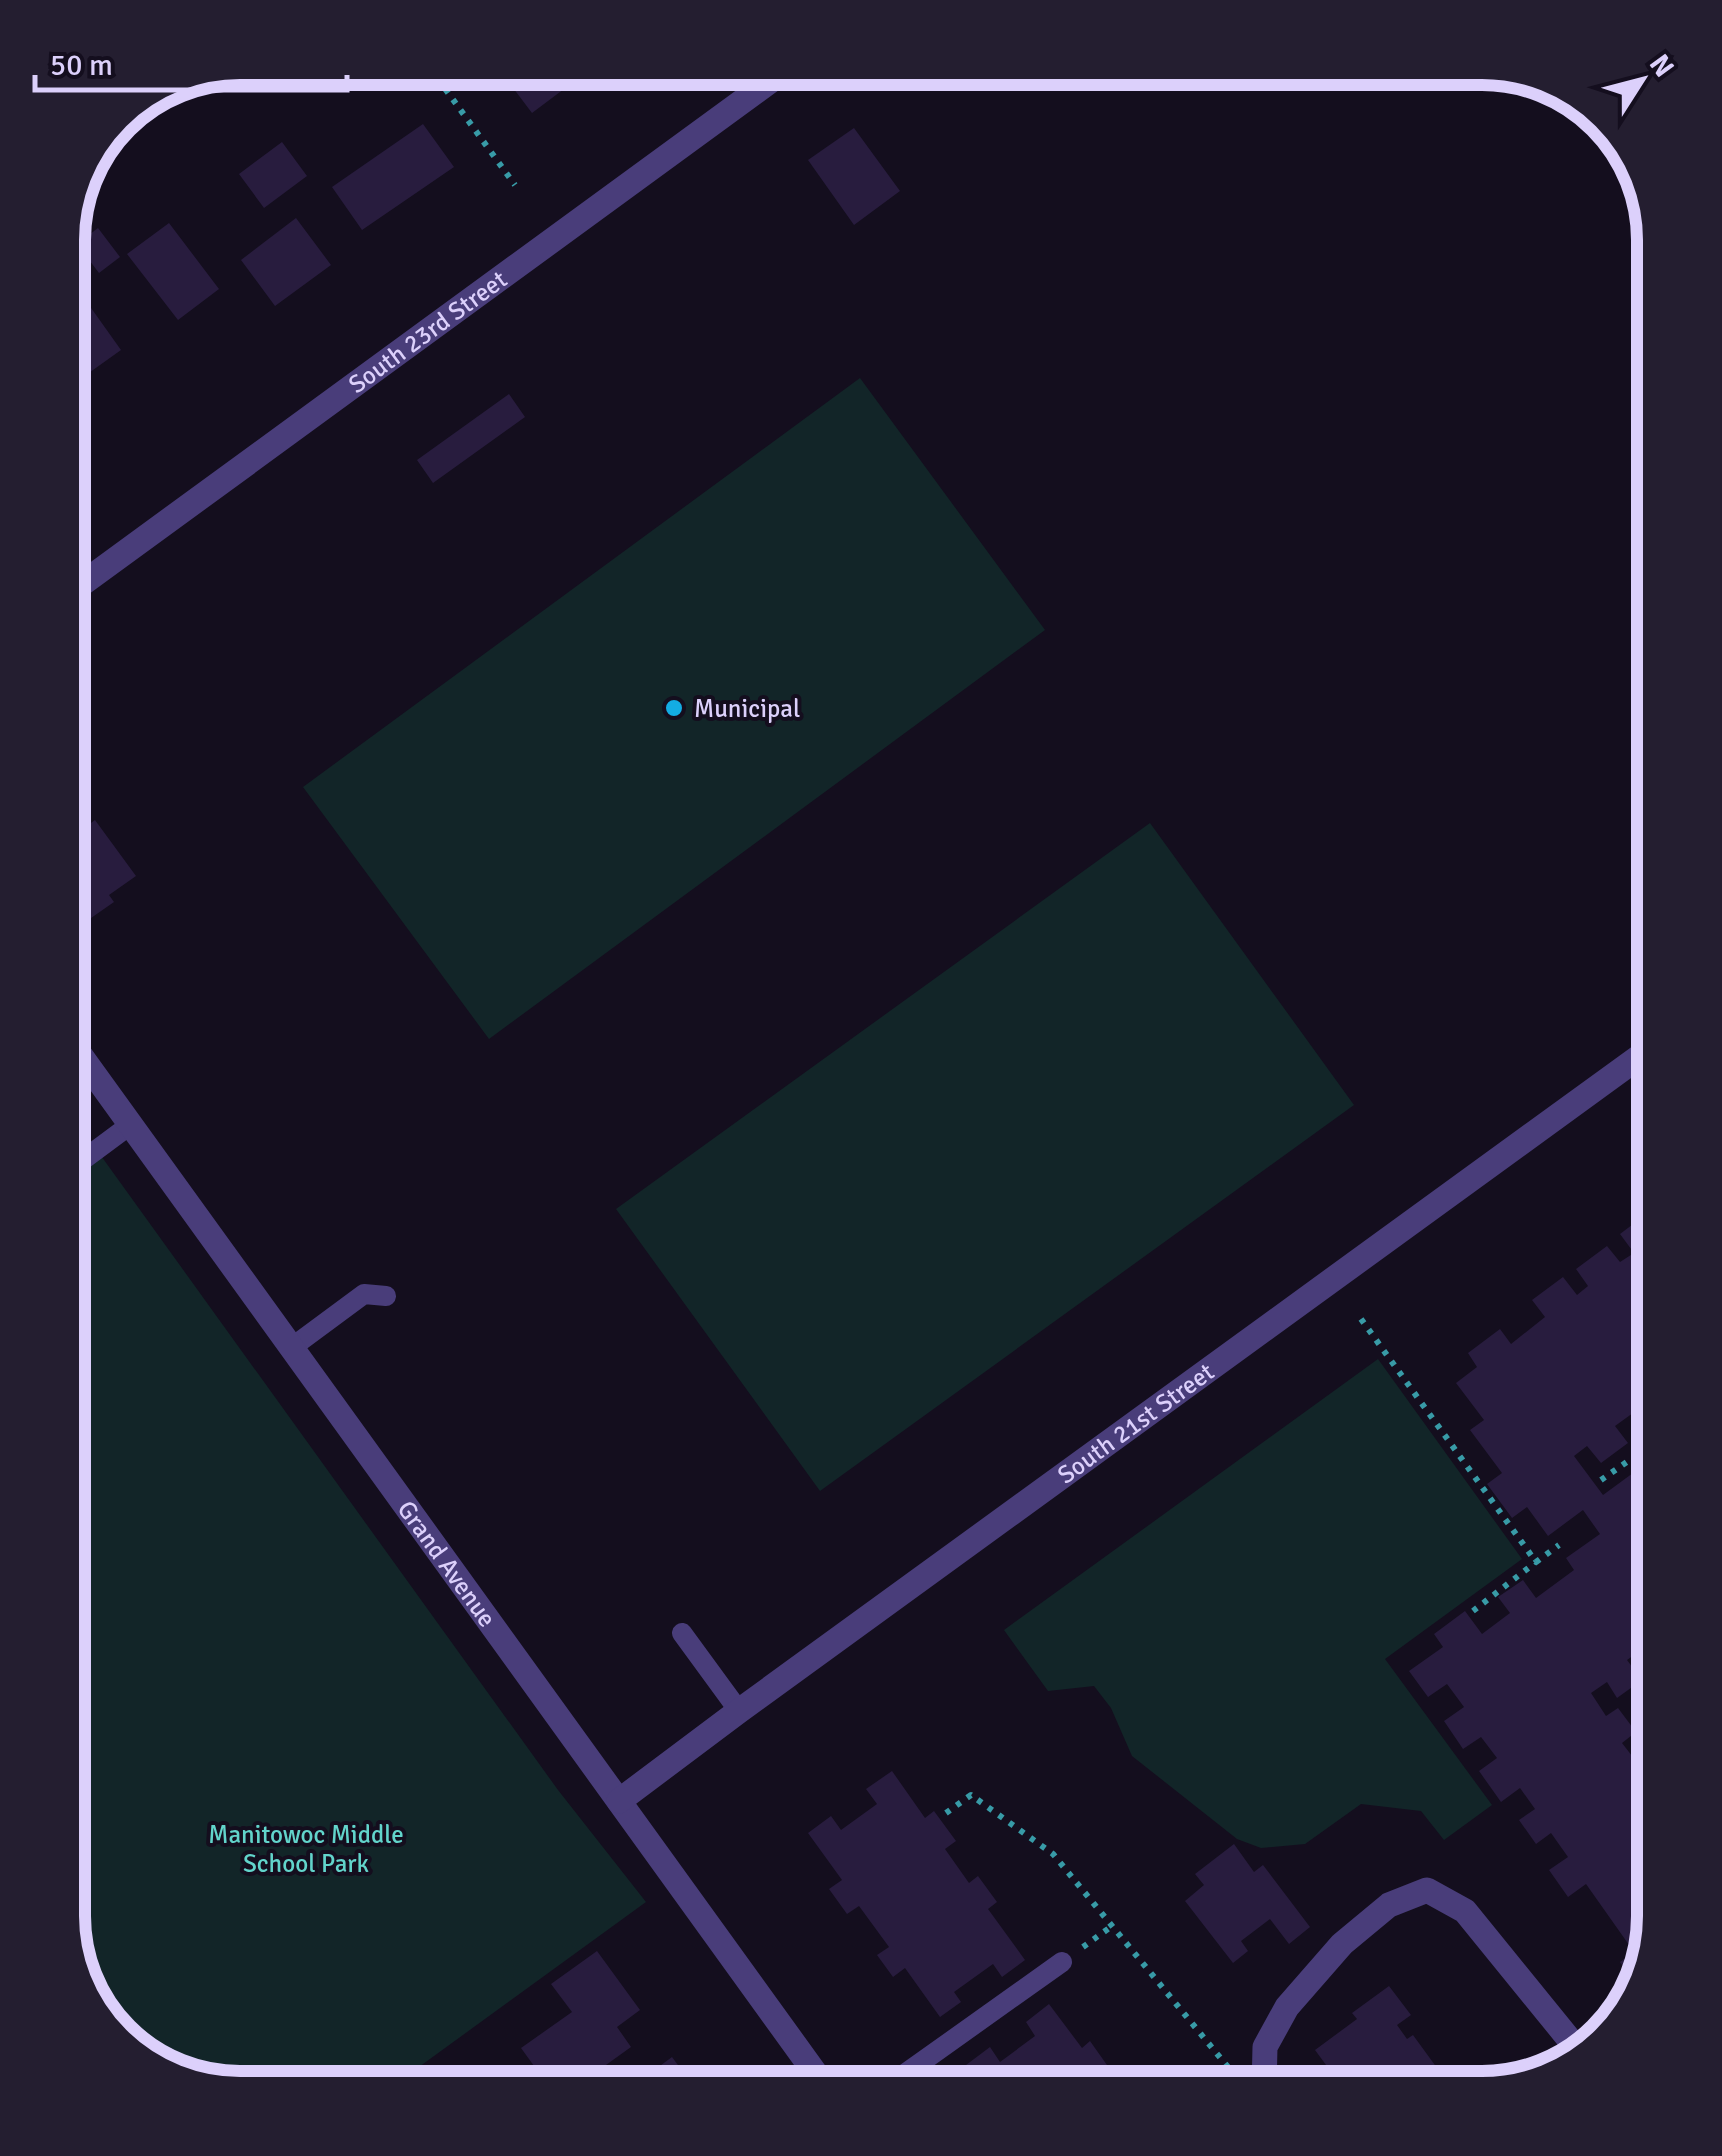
<svg xmlns="http://www.w3.org/2000/svg" width="1722" height="2156" viewBox="0 0 1722 2156" font-family="Signika,sans-serif">
<style>
.green{fill:#122528}
.building{fill:#281c3e}
.lines{fill:none;stroke-linecap:round;stroke-linejoin:round}
.path{stroke:#389ba7;stroke-width:6;stroke-dasharray:5 8;stroke-linecap:butt}
.service{stroke:#493d7a;stroke-width:20}
.minor{stroke:#493d7a;stroke-width:25}
.tertiary{stroke:#493d7a;stroke-width:25}
.poi-dot{fill:#13ace3;stroke:#140e1e;stroke-width:4}
.labels{text-anchor:middle;dominant-baseline:central;stroke-width:8;stroke-linejoin:round;paint-order:stroke}
.street-label{font-size:25px;fill:#dcd0fb;stroke:#140e1e}
.poi-label{font-size:25px;fill:#dcd0fb;stroke:#140e1e;text-anchor:start}
.park-label{font-size:25px;fill:#62d4cb;stroke:#140e1e}
.rim{fill:none;stroke:#dcd0fb;stroke-width:12}
</style>
<rect width="100%" height="100%" fill="#140e1e"/>
<path class="green" d="M 860,378 L 1045,630 L 489,1039 L 303,787 Z
M 1150,823 L 1354,1105 L 820,1491 L 616,1209 Z
M 68,1110 L 558,1790 L 646,1902 L 390,2088 L 240,2088 L 154,2066 L 97,2012 L 68,1916 Z
M 1378,1359 L 1522,1559 L 1385,1659 L 1492,1805 L 1444,1840 L 1421,1811 L 1361,1804 L 1305,1844 L 1261,1848 L 1237,1839 L 1132,1756 L 1111,1708 L 1094,1686 L 1048,1691 L 1004,1630 Z"/>
<path class="building" d="M 498,68 L 580,68 L 584,74 L 532,113 Z
M 423,124 L 454,167 L 362,230 L 332,187 Z
M 854,128 L 900,191 L 854,225 L 808,160 Z
M 282,142 L 307,176 L 264,208 L 239,174 Z
M 296,218 L 331,265 L 275,306 L 241,260 Z
M 169,223 L 219,289 L 178,320 L 127,254 Z
M 98,228 L 120,257 L 99,273 L 77,244 Z
M 74,284 L 121,350 L 79,380 L 68,364 L 68,289 Z
M 509,394 L 525,417 L 433,483 L 417,460 Z
M 95,820 L 136,876 L 109,895 L 114,902 L 71,932 L 68,928 L 68,840 Z
M 1649,1212 L 1654,1219 L 1654,1382 L 1650,1386 L 1654,1392 L 1654,1422 L 1645,1429 L 1633,1413 L 1615,1426 L 1628,1443 L 1601,1463 L 1587,1446 L 1574,1456 L 1603,1495 L 1633,1473 L 1651,1498 L 1654,1496 L 1654,1648 L 1651,1643 L 1627,1660 L 1642,1680 L 1617,1698 L 1607,1682 L 1591,1693 L 1606,1716 L 1618,1708 L 1636,1732 L 1622,1743 L 1639,1765 L 1652,1755 L 1654,1759 L 1654,1916 L 1636,1985 L 1620,1962 L 1634,1952 L 1586,1884 L 1568,1897 L 1549,1870 L 1568,1857 L 1551,1833 L 1536,1844 L 1519,1820 L 1535,1809 L 1520,1788 L 1501,1802 L 1479,1771 L 1497,1758 L 1481,1737 L 1463,1749 L 1444,1721 L 1464,1707 L 1447,1684 L 1428,1697 L 1409,1671 L 1443,1647 L 1434,1634 L 1465,1611 L 1482,1634 L 1510,1613 L 1498,1597 L 1523,1580 L 1536,1598 L 1574,1570 L 1566,1558 L 1600,1534 L 1583,1510 L 1548,1536 L 1527,1507 L 1512,1518 L 1487,1484 L 1502,1473 L 1470,1430 L 1484,1420 L 1456,1383 L 1477,1367 L 1468,1353 L 1500,1329 L 1511,1344 L 1545,1317 L 1532,1300 L 1563,1277 L 1577,1295 L 1588,1286 L 1576,1269 L 1607,1246 L 1620,1262 L 1634,1253 L 1620,1234 Z
M 892,1771 L 925,1818 L 934,1811 L 956,1841 L 945,1849 L 969,1883 L 978,1876 L 997,1902 L 988,1909 L 1025,1960 L 1002,1977 L 993,1964 L 954,1992 L 961,2002 L 940,2017 L 905,1968 L 893,1977 L 877,1955 L 889,1947 L 859,1906 L 847,1914 L 829,1889 L 842,1880 L 808,1833 L 831,1816 L 841,1830 L 877,1804 L 866,1789 Z
M 1234,1844 L 1254,1872 L 1263,1865 L 1310,1927 L 1289,1944 L 1270,1919 L 1241,1941 L 1248,1951 L 1233,1963 L 1185,1901 L 1204,1885 L 1195,1874 Z
M 597,1951 L 640,2010 L 617,2027 L 631,2047 L 574,2088 L 550,2088 L 521,2048 L 572,2012 L 551,1984 Z
M 1389,1986 L 1411,2015 L 1397,2025 L 1407,2039 L 1413,2035 L 1448,2083 L 1441,2088 L 1387,2088 L 1372,2068 L 1343,2088 L 1315,2050 L 1357,2019 L 1352,2013 Z
M 1049,2004 L 1082,2048 L 1090,2041 L 1107,2065 L 1099,2072 L 1110,2088 L 983,2088 L 966,2065 L 990,2047 L 1000,2062 L 1035,2036 L 1026,2022 Z
M 672,2057 L 695,2088 L 630,2088 Z"/>
<g class="lines">
<path class="path" d="M 430,68 L 515,185
M 1361,1319 L 1536,1562 L 1559,1545
M 1601,1480 L 1654,1443
M 1473,1611 L 1536,1562
M 946,1813 L 971,1795 L 1053,1854 L 1232,2072
M 1083,1947 L 1112,1926"/>
<path class="service" d="M 68,1171 L 130,1125
M 291,1348 L 364,1294 L 386,1296
M 682,1633 L 739,1711
M 885,2088 L 1062,1962"/>
<g class="minor">
<path id="s1" d="M 68,594 L 788,68"/>
<path id="s2" d="M 68,1038 L 826,2088"/>
<path d="M 1264,2088 L 1265,2047 L 1287,2007 L 1342,1944 L 1389,1905 L 1427,1890 L 1465,1911 L 1582,2055"/>
</g>
<path class="tertiary" id="s3" d="M 619,1801 L 739,1711 L 1654,1046"/>
</g>
<circle class="poi-dot" cx="674" cy="708" r="10"/>
<g class="labels">
<g class="street-label">
<text stroke="none"><textPath href="#s1" startOffset="445">South 23rd Street</textPath></text>
<text stroke="none"><textPath href="#s3" startOffset="640">South 21st Street</textPath></text>
<text stroke="none"><textPath href="#s2" startOffset="648">Grand Avenue</textPath></text>
</g>
<g class="poi-label">
<text x="694" y="708">Municipal</text>
</g>
<g class="park-label">
<text x="306" y="1834">Manitowoc Middle<tspan x="306" dy="29">School Park</tspan></text>
</g>
</g>
<path d="M0 0H1722V2156H0ZM240 85H1482A155 155 0 0 1 1637 240V1916A155 155 0 0 1 1482 2071H240A155 155 0 0 1 85 1916V240A155 155 0 0 1 240 85Z" fill="#241e30" fill-rule="evenodd"/>
<path class="rim" d="M240 85H1482A155 155 0 0 1 1637 240V1916A155 155 0 0 1 1482 2071H240A155 155 0 0 1 85 1916V240A155 155 0 0 1 240 85Z"/>
<g transform="translate(1642 80) rotate(54)" stroke="#140e1e" stroke-width="8" paint-order="stroke">
<path d="M0-8L18 38L0 25L-18 38Z" fill="#dcd0fb"/>
<text y="-15" font-size="28" font-weight="bold" text-anchor="middle" fill="#dcd0fb">N</text>
</g>
<path d="M35 75v15h312v-15" fill="none" stroke="#dcd0fb" stroke-width="5"/>
<text x="50" y="75" font-size="30" fill="#dcd0fb" stroke="#140e1e" stroke-width="8" paint-order="stroke">50 m</text>
</svg>
